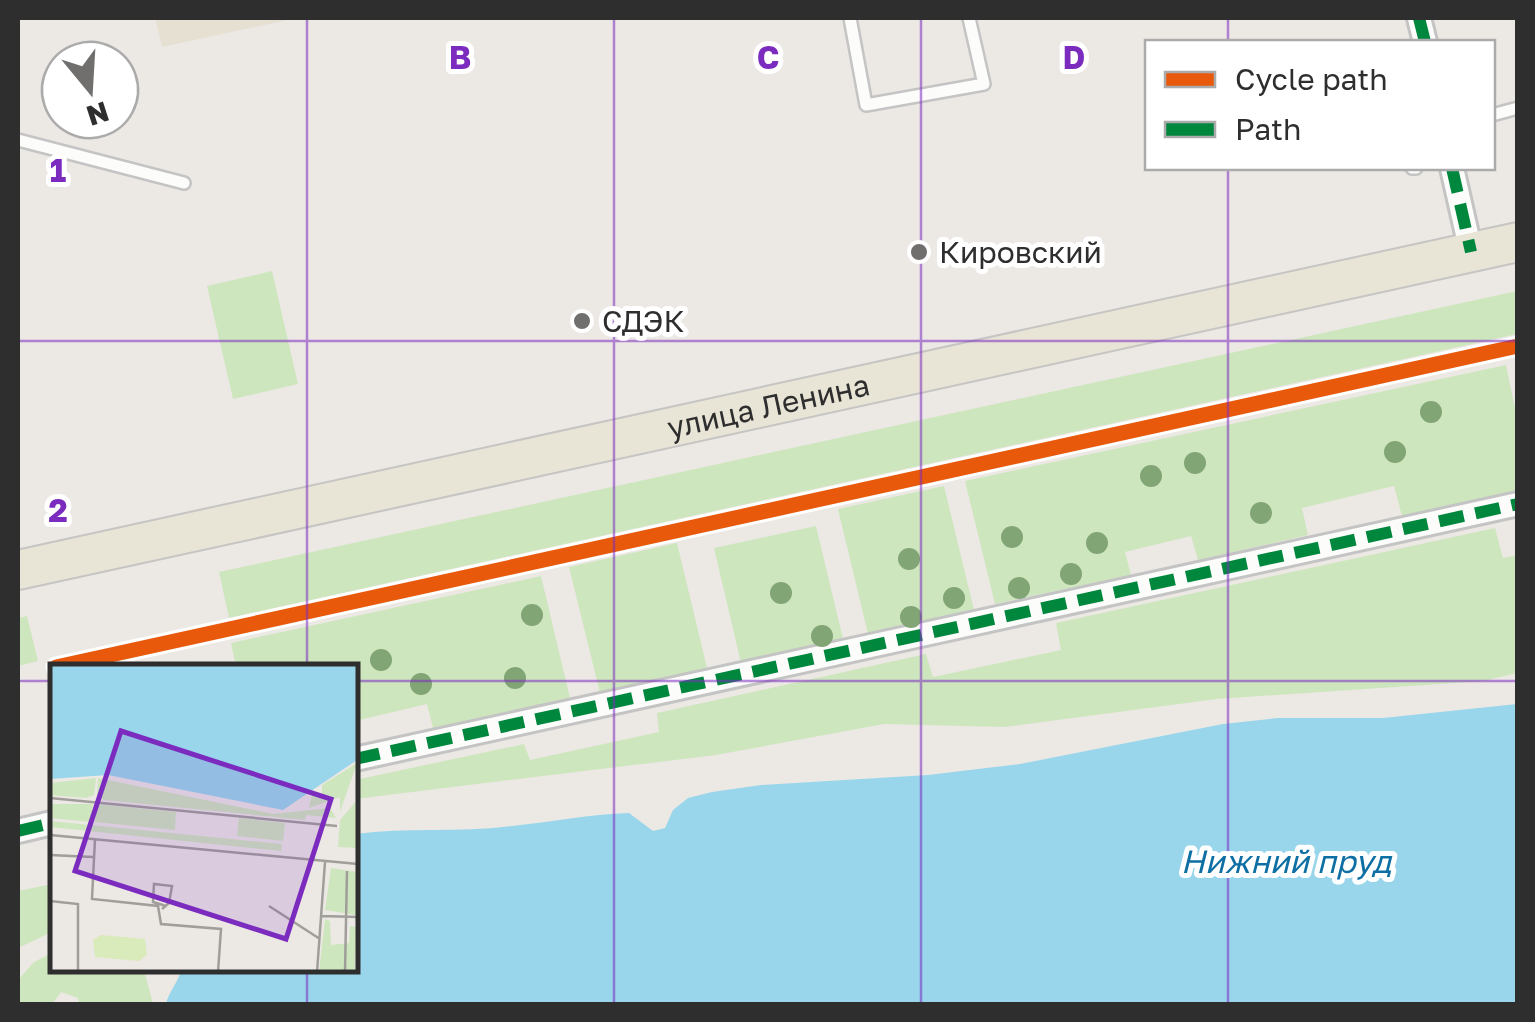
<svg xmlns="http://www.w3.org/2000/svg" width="1535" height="1022" viewBox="0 0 1535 1022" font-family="'Golos Text',sans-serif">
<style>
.education{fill:#e6e0d3}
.green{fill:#cee6be}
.water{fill:#99d6ec}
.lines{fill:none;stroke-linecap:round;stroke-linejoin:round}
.lane-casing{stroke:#c5c4c5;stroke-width:16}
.street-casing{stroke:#c5c4c5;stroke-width:28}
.primary-casing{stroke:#c6c5c4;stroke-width:42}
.lane{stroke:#fcfcfb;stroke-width:11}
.street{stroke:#fcfcfb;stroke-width:22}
.primary{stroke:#e8e4d6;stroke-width:38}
.quiet{stroke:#00873e;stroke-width:12;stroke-dasharray:25 12;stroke-linecap:butt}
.cycleway-casing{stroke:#fff;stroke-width:21}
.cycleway{stroke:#e8590c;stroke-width:15}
.tree{fill:#82a575}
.grid{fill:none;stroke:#7b2cbf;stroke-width:2.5;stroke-opacity:0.55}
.poi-dot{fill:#706f6e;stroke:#fff;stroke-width:4}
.labels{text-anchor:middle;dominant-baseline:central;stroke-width:10;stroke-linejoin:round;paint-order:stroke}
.poi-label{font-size:30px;fill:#2e2e2e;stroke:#fff;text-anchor:start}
.street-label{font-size:30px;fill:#2e2e2e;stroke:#fff}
.water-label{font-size:32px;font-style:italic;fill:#0d6fa3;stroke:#fff}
.inset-road{fill:none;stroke:#a09e9b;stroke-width:2.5}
.view{fill:#7b2cbf;fill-opacity:0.15;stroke:#7b2cbf;stroke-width:5}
.inset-edge{fill:none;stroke:#2e2e2e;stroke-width:5}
.grid-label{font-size:32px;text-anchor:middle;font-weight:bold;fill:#7b2cbf;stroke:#fff;stroke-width:10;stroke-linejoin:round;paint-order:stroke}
</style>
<rect width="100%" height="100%" fill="#ece8e4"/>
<path class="education" d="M 155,18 L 297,18 L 162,47 Z"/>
<path class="green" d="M 272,271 L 298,384 L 233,399 L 207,286 Z
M 1517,291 L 1517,334 L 229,618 L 219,572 Z
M 1506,365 L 1517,418 L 1517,491 L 1402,516 L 1394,486 L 1302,508 L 1308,535 L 1198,560 L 1191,536 L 1125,552 L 1131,575 L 995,604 L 965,481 Z
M 944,486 L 974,610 L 868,634 L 838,509 Z
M 816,526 L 843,639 L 741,663 L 714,548 Z
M 1495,528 L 1503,558 L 1517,555 L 1517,673 L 1484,681 L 1217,699 L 1004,727 L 884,724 L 716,755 L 355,799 L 355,780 L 524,744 L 530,760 L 659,732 L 657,713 L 926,654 L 933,677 L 1061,650 L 1056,623 Z
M 677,543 L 707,668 L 600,693 L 569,567 Z
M 541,576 L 570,698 L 433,728 L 427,704 L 355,721 L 355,667 L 236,667 L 231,643 Z
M 27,616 L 38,661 L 18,666 L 18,618 Z
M 52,884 L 52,932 L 18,948 L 18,891 Z
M 52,953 L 52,970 L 144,970 L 153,1004 L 79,1004 L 78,998 L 61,992 L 52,1004 L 18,1004 L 18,980 L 34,962 Z"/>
<path class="water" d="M 1517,704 L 1517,1004 L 166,1004 C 169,991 178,983 181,970 L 355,970 L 355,834 C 407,827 460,833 512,826 C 552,822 589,814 629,813 L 653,831 L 665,828 L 673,810 L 688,798 L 712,792 L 761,785 L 928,775 L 1020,764 L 1223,724 L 1278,718 L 1383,718 Z"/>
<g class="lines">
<g class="lane-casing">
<path id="lane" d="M 850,18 L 866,105 L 984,84 L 969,18
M 1492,115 L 1518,108
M 18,140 L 184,183
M 1412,168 L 1416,168"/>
</g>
<g class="street-casing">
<path id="street" d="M 1419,18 L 1425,42
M 1452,168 L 1471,252
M 355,759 L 1518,504
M 18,831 L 52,823"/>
</g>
<g class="primary-casing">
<g id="primary">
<path id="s1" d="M 18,570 L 1518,242"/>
</g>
</g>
<use href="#lane" class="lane"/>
<use href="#street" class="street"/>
<use href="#primary" class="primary"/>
<path class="quiet" d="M 1419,18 L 1425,42
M 1452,168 L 1471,252
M 355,759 L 1518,504
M 18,831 L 52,823"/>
<g class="cycleway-casing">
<path id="cycleway" d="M 56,667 L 1518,346"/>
</g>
<use href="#cycleway" class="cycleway"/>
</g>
<g class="tree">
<circle cx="1431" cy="412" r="11"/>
<circle cx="1395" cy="452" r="11"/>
<circle cx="1195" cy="463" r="11"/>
<circle cx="1151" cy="476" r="11"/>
<circle cx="1261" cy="513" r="11"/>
<circle cx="1012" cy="537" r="11"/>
<circle cx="1097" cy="543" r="11"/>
<circle cx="909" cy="559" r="11"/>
<circle cx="1071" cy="574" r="11"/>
<circle cx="1019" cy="588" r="11"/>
<circle cx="781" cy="593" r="11"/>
<circle cx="954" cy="598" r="11"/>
<circle cx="532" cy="615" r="11"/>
<circle cx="911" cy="617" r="11"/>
<circle cx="822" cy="636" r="11"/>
<circle cx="381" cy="660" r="11"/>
<circle cx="515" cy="678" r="11"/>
<circle cx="421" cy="684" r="11"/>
</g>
<path class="grid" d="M 307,18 L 307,667M 614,18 L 614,1004M 921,18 L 921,1004M 1228,18 L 1228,42M 1228,168 L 1228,1004M 18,341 L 1518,341M 18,681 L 52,681M 355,681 L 1518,681M 307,970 L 307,1004"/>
<g class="poi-dot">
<circle cx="919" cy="252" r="10"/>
<circle cx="582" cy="321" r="10"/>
</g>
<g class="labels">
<g class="poi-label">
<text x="939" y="252">Кировский</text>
<text x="602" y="321">СДЭК</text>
</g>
<g class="street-label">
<text stroke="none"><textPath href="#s1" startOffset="768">улица Ленина</textPath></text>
</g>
<g class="water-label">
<text x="1286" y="861">Нижний пруд</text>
</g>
</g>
<g transform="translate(50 664)">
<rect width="308" height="308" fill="#ece8e4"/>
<path d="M 307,99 L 290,148 L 290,133 L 259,144 L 263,126 L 272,136 L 272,121 ZM 46,114 L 44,131 L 36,134 L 0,131 L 0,119 ZM 48,114 L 223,150 L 280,144 L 286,154 L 256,151 L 255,156 L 54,136 L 47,131 ZM 307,136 L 307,184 L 288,183 L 290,156 ZM 0,140 L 43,140 L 41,158 L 0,154 ZM 47,140 L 126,148 L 125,166 L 45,158 ZM 189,154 L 235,159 L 233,177 L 187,172 ZM 0,157 L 232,180 L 231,187 L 0,163 ZM 281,204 L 307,208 L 306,251 L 275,246 ZM 275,255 L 280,257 L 281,281 L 299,279 L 300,262 L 306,263 L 305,307 L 269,308 Z" fill="#cee6be"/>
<path d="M 51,271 L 95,275 L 97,291 L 89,297 L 45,293 L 43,276 Z" fill="#d9eabb"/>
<path d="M 0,0 L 307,0 L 307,96 L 233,146 L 58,111 L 0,115 Z" fill="#99d6ec"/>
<path class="inset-road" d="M 0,134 L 287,162M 0,171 L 308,200M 45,175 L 42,235 L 108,242 L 111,260 L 171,265 L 168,308M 0,191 L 43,193M 0,237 L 28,240 L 28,308M 219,242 L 270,275M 112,245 L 119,239 L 122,222 L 104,220 L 103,238 L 116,242M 272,252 L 308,253M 267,308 L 275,198M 295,308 L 297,207"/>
<path class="view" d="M 71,67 L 281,135 L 236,275 L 25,207 Z"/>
<rect width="308" height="308" class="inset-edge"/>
</g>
<g class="grid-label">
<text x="460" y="69">B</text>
<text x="768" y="69">C</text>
<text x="1074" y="69">D</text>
<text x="58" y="182">1</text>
<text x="58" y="522">2</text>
</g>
<rect width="1535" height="1022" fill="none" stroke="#2e2e2e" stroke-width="40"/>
<rect x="1145" y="40" width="350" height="130" fill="#ffffff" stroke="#ababab" stroke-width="2.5"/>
<rect x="1165" y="72" width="50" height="15" fill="#e8590c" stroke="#ababab" stroke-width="2.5"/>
<text x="1235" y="90" font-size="30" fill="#2e2e2e">Cycle path</text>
<rect x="1165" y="122" width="50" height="15" fill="#00873e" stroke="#ababab" stroke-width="2.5"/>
<text x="1235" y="140" font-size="30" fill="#2e2e2e">Path</text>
<g transform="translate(90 90) rotate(162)"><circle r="48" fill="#ffffff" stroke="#ababab" stroke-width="2.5"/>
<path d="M0-8L18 38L0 25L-18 38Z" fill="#706f6e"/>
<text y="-15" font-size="28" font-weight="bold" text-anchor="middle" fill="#2e2e2e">N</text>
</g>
</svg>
